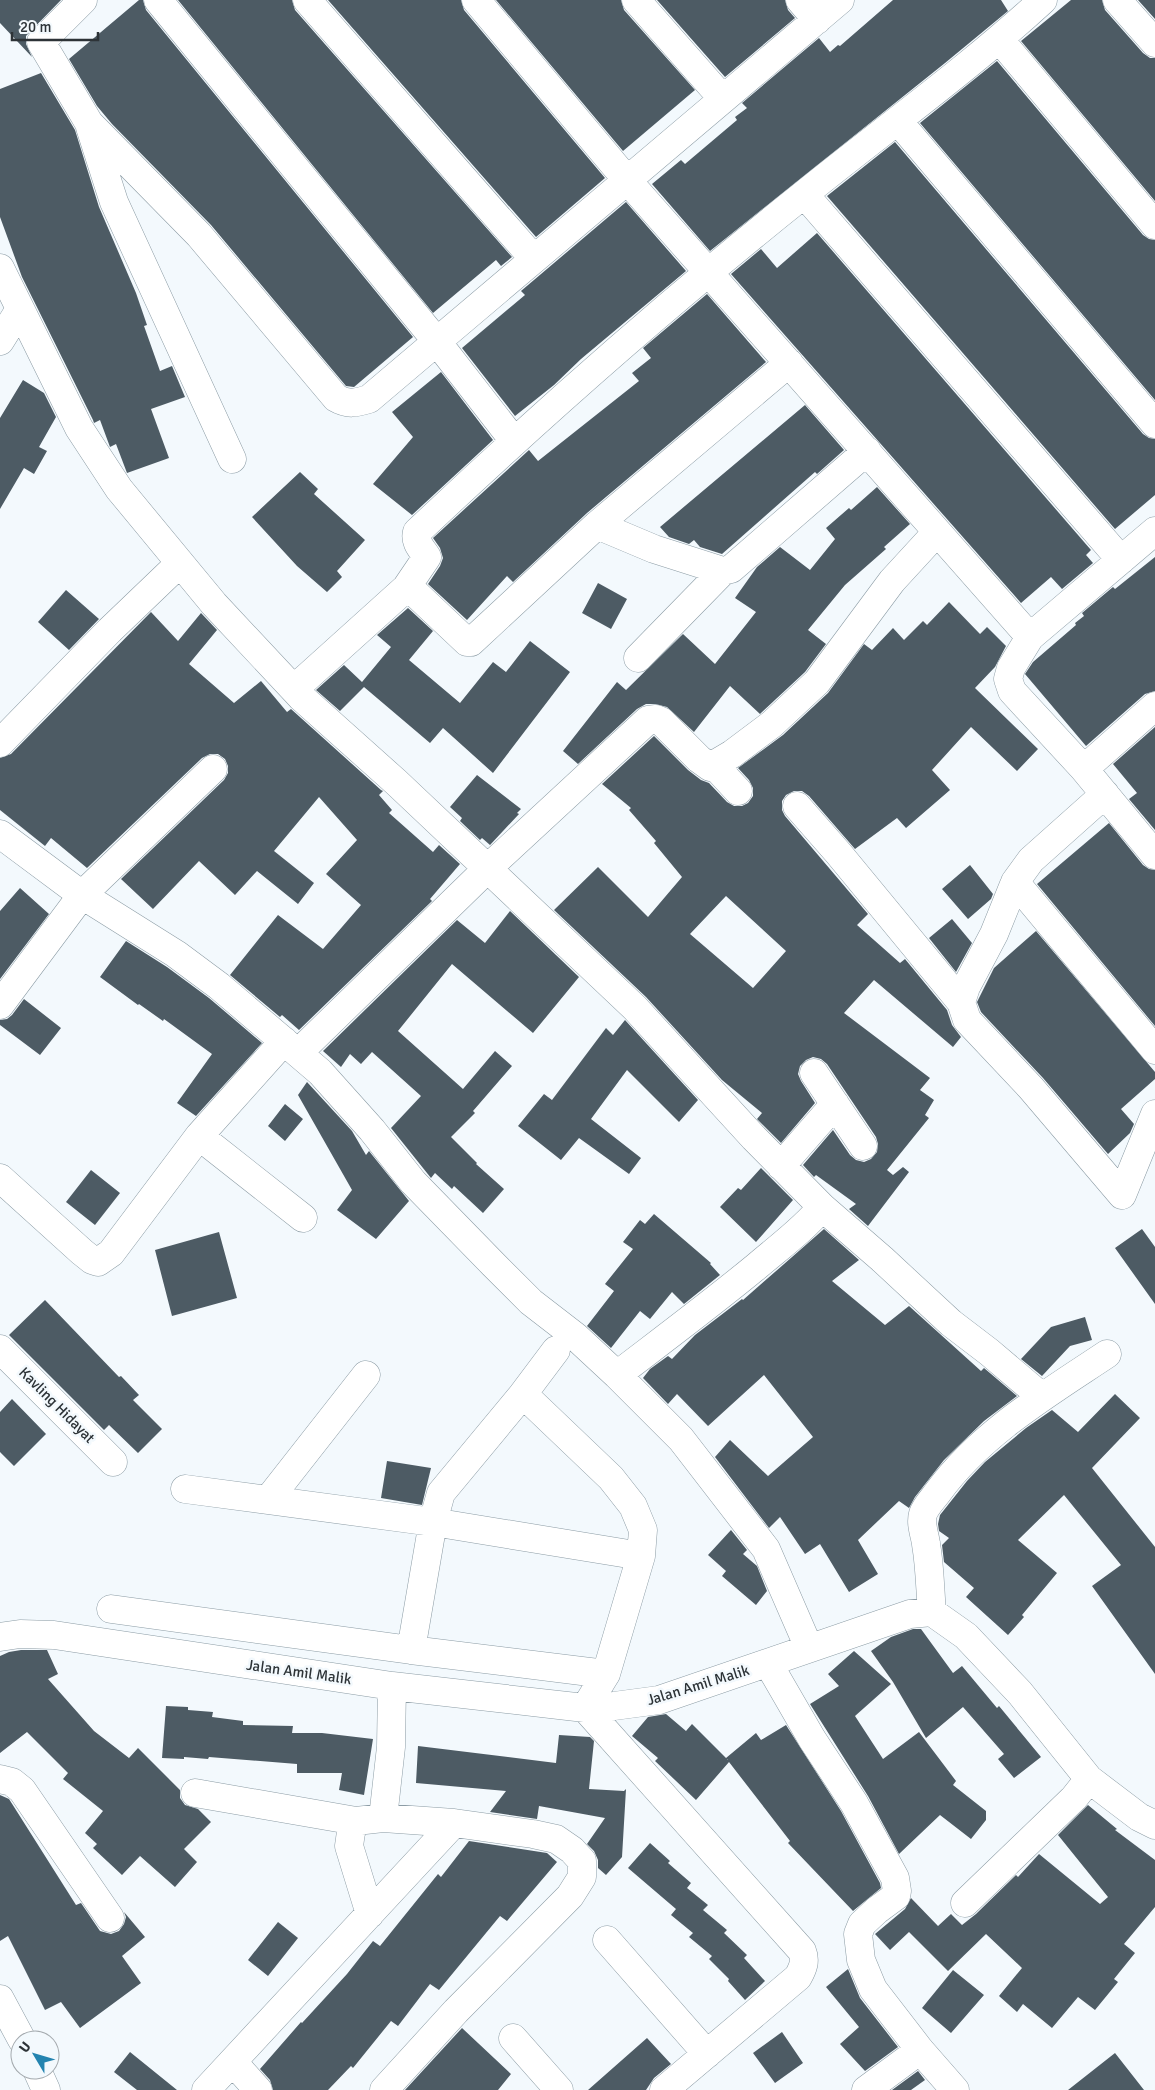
<svg xmlns="http://www.w3.org/2000/svg" width="1155" height="2090" viewBox="0 0 1155 2090" font-family="Signika,sans-serif">
<style>
.building{fill:#4d5b64;fill-rule:evenodd}
.lines{fill:none;stroke-linecap:round;stroke-linejoin:round}
.minor-casing{stroke:#8c9ca5;stroke-width:29}
.minor{stroke:#fff;stroke-width:28}
.labels{text-anchor:middle;dominant-baseline:central;stroke-width:5;stroke-linejoin:round;paint-order:stroke}
.street-label{font-size:15px;fill:#2d3337;stroke:#f3f9fd}
</style>
<rect width="100%" height="100%" fill="#f3f9fd"/>
<path class="building" d="M 0,0 L 61,0 L 26,36 L 26,44 L 32,57 L 0,23 Z
M 139,0 L 143,0 L 146,10 L 413,337 L 354,387 L 346,386 L 211,225 L 112,124 L 97,106 L 69,59 Z
M 178,0 L 292,0 L 295,10 L 512,257 L 501,266 L 496,260 L 433,313 Z
M 328,0 L 461,0 L 464,10 L 605,178 L 536,237 Z
M 496,0 L 621,0 L 624,10 L 695,90 L 623,151 Z
M 657,0 L 785,0 L 788,10 L 795,18 L 725,77 Z
M 893,0 L 1001,0 L 1008,11 L 945,63 L 710,251 L 652,184 L 681,160 L 685,164 L 737,120 L 735,117 L 747,108 L 742,103 L 819,38 L 830,52 L 838,45 L 840,46 Z
M 1071,0 L 1102,0 L 1105,10 L 1143,53 L 1150,58 L 1155,58 L 1155,201 L 1021,41 Z
M 1138,0 L 1155,0 L 1155,19 Z
M 997,61 L 1143,235 L 1149,239 L 1155,240 L 1155,400 L 920,123 Z
M 41,73 L 75,130 L 99,207 L 136,293 L 147,325 L 144,326 L 160,371 L 172,366 L 185,397 L 151,409 L 169,458 L 127,473 L 116,444 L 110,447 L 100,420 L 94,423 L 93,420 L 22,277 L 0,217 L 0,89 Z
M 895,142 L 1143,434 L 1149,438 L 1155,439 L 1155,495 L 1115,529 L 827,196 Z
M 626,202 L 686,271 L 581,359 L 554,385 L 515,416 L 462,348 L 525,295 L 521,291 Z
M 817,233 L 1091,550 L 1086,555 L 1093,563 L 1062,589 L 1051,577 L 1021,603 L 731,274 L 761,249 L 777,268 Z
M 707,294 L 766,362 L 587,513 L 513,582 L 507,576 L 467,620 L 428,584 L 440,566 L 443,558 L 440,548 L 433,538 L 529,450 L 538,461 L 639,381 L 632,373 L 651,358 L 643,348 Z
M 441,372 L 493,440 L 412,515 L 373,484 L 413,437 L 392,412 Z
M 23,380 L 44,393 L 56,417 L 39,447 L 47,451 L 34,474 L 24,468 L 0,509 L 0,418 Z
M 805,405 L 844,450 L 817,474 L 815,472 L 722,554 L 700,547 L 694,540 L 689,544 L 669,537 L 660,527 Z
M 300,472 L 318,489 L 314,494 L 365,540 L 337,571 L 342,577 L 327,592 L 297,566 L 252,517 Z
M 877,487 L 910,524 L 884,547 L 886,549 L 845,585 L 808,630 L 826,644 L 805,672 L 762,712 L 760,714 L 730,686 L 694,732 L 667,707 L 655,704 L 646,704 L 637,709 L 578,764 L 563,751 L 617,682 L 626,690 L 683,634 L 715,664 L 756,612 L 735,598 L 757,567 L 780,547 L 810,570 L 835,539 L 826,528 L 849,508 L 851,510 Z
M 1155,557 L 1155,691 L 1145,694 L 1086,746 L 1025,674 L 1033,662 L 1076,625 L 1075,623 L 1084,616 L 1082,613 L 1113,587 L 1115,589 Z
M 598,583 L 627,599 L 611,629 L 582,613 Z
M 66,590 L 99,619 L 69,650 L 38,622 Z
M 949,602 L 980,634 L 987,627 L 1006,646 L 995,667 L 975,688 L 1038,749 L 1017,771 L 971,727 L 932,770 L 950,790 L 906,828 L 897,818 L 855,849 L 809,796 L 802,791 L 794,791 L 786,795 L 782,801 L 782,810 L 785,816 L 868,914 L 857,925 L 900,963 L 905,959 L 947,1010 L 952,1025 L 961,1037 L 953,1047 L 874,980 L 844,1013 L 930,1078 L 920,1090 L 934,1100 L 925,1115 L 929,1118 L 887,1170 L 893,1175 L 903,1167 L 909,1172 L 868,1226 L 849,1209 L 856,1204 L 816,1175 L 814,1177 L 803,1165 L 833,1130 L 850,1155 L 856,1160 L 864,1162 L 871,1159 L 877,1152 L 878,1144 L 876,1137 L 827,1064 L 821,1059 L 813,1057 L 806,1060 L 800,1066 L 798,1074 L 801,1081 L 815,1103 L 781,1143 L 757,1119 L 762,1113 L 722,1080 L 646,997 L 554,910 L 598,867 L 648,917 L 682,877 L 654,843 L 656,841 L 629,810 L 631,808 L 602,784 L 654,736 L 688,770 L 701,780 L 709,783 L 727,802 L 734,806 L 742,806 L 748,803 L 753,796 L 753,788 L 749,780 L 738,768 L 783,735 L 828,693 L 864,644 L 872,650 L 893,628 L 904,640 L 923,621 L 927,625 ZM 726,896 L 786,951 L 753,988 L 690,934 Z
M 408,608 L 433,631 L 409,660 L 460,703 L 493,662 L 506,672 L 530,641 L 570,672 L 493,773 L 443,728 L 430,743 L 364,687 L 340,711 L 316,690 L 344,665 L 362,682 L 391,647 L 377,635 Z
M 151,612 L 178,641 L 201,613 L 217,630 L 189,664 L 234,703 L 261,681 L 287,712 L 291,709 L 381,790 L 383,791 L 379,795 L 392,810 L 389,813 L 433,852 L 439,845 L 460,864 L 430,899 L 432,901 L 299,1030 L 282,1015 L 280,1017 L 230,975 L 278,915 L 323,949 L 361,905 L 326,874 L 357,840 L 319,797 L 274,851 L 314,883 L 298,904 L 257,871 L 235,895 L 199,861 L 153,909 L 121,879 L 224,780 L 228,773 L 228,766 L 225,759 L 218,754 L 210,754 L 202,758 L 87,868 L 51,838 L 45,846 L 0,810 L 0,758 L 11,754 Z
M 1155,727 L 1155,830 L 1129,799 L 1137,793 L 1113,764 Z
M 477,775 L 521,809 L 517,813 L 519,814 L 490,845 L 482,838 L 480,840 L 460,821 L 462,818 L 450,807 Z
M 1109,823 L 1143,865 L 1149,869 L 1155,870 L 1155,1026 L 1037,884 Z
M 970,865 L 993,894 L 991,899 L 968,919 L 942,889 Z
M 20,888 L 49,914 L 0,979 L 0,911 Z
M 510,911 L 579,977 L 533,1033 L 452,964 L 398,1031 L 463,1089 L 495,1051 L 512,1066 L 473,1111 L 475,1113 L 451,1137 L 477,1163 L 476,1164 L 504,1189 L 483,1213 L 454,1186 L 452,1189 L 435,1173 L 431,1178 L 391,1128 L 421,1096 L 372,1052 L 361,1064 L 350,1054 L 341,1067 L 323,1051 L 457,920 L 485,943 Z
M 952,919 L 972,943 L 956,972 L 929,938 Z
M 1036,931 L 1155,1072 L 1155,1079 L 1121,1109 L 1134,1124 L 1130,1133 L 1108,1154 L 1043,1078 L 981,1012 L 977,1002 L 994,968 Z
M 126,941 L 167,967 L 209,998 L 262,1043 L 196,1116 L 177,1103 L 212,1054 L 164,1019 L 163,1021 L 139,1004 L 138,1005 L 100,977 Z
M 24,999 L 61,1028 L 40,1055 L 0,1025 L 0,1020 L 7,1019 L 12,1015 Z
M 625,1020 L 698,1100 L 679,1122 L 627,1070 L 591,1119 L 641,1158 L 629,1174 L 579,1138 L 561,1160 L 518,1126 L 544,1094 L 552,1100 L 606,1028 L 613,1035 Z
M 307,1082 L 352,1131 L 366,1155 L 369,1151 L 409,1201 L 376,1239 L 337,1210 L 352,1190 L 298,1095 Z
M 285,1104 L 303,1119 L 285,1141 L 268,1126 Z
M 761,1168 L 793,1200 L 756,1242 L 720,1207 L 738,1188 L 741,1190 Z
M 91,1170 L 120,1193 L 95,1225 L 66,1202 Z
M 654,1214 L 711,1263 L 710,1264 L 720,1275 L 684,1304 L 672,1292 L 650,1319 L 640,1311 L 611,1348 L 587,1326 L 614,1291 L 605,1284 L 633,1249 L 623,1242 L 640,1220 L 645,1224 Z
M 824,1229 L 859,1260 L 832,1281 L 885,1325 L 909,1306 L 981,1371 L 984,1368 L 1017,1396 L 984,1421 L 944,1460 L 915,1497 L 909,1508 L 899,1501 L 858,1540 L 878,1574 L 849,1592 L 820,1544 L 805,1554 L 780,1517 L 769,1528 L 715,1457 L 730,1440 L 768,1476 L 813,1437 L 764,1375 L 708,1426 L 677,1394 L 668,1404 L 643,1378 L 650,1369 L 668,1356 L 672,1359 L 695,1335 L 742,1299 L 743,1300 Z
M 1142,1229 L 1155,1247 L 1155,1304 L 1115,1248 Z
M 219,1232 L 237,1298 L 172,1316 L 155,1250 Z
M 45,1300 L 119,1377 L 121,1376 L 139,1395 L 133,1400 L 162,1429 L 138,1453 L 109,1425 L 104,1430 L 9,1335 Z
M 1085,1317 L 1092,1340 L 1070,1346 L 1042,1376 L 1021,1359 L 1051,1327 Z
M 1115,1394 L 1140,1418 L 1092,1468 L 1155,1547 L 1155,1674 L 1092,1586 L 1121,1565 L 1064,1495 L 1018,1540 L 1057,1573 L 1022,1615 L 1024,1617 L 1008,1635 L 966,1597 L 974,1588 L 944,1562 L 942,1545 L 949,1538 L 939,1531 L 938,1524 L 940,1515 L 967,1481 L 985,1462 L 1026,1428 L 1052,1410 L 1078,1432 Z
M 12,1399 L 46,1434 L 14,1466 L 0,1452 L 0,1412 Z
M 387,1461 L 431,1468 L 422,1505 L 381,1498 Z
M 731,1530 L 747,1550 L 743,1554 L 757,1566 L 767,1591 L 756,1605 L 722,1576 L 726,1571 L 708,1555 Z
M 913,1629 L 921,1629 L 953,1673 L 962,1666 L 997,1708 L 999,1706 L 1041,1757 L 1014,1778 L 998,1759 L 1004,1754 L 963,1707 L 926,1738 L 893,1682 L 871,1651 L 891,1637 Z
M 21,1650 L 47,1650 L 58,1674 L 48,1679 L 94,1731 L 129,1758 L 138,1748 L 180,1790 L 180,1798 L 185,1805 L 198,1809 L 211,1822 L 184,1849 L 197,1862 L 175,1887 L 140,1856 L 122,1875 L 93,1848 L 97,1844 L 85,1833 L 103,1811 L 63,1779 L 68,1773 L 27,1732 L 0,1753 L 0,1656 L 9,1652 Z
M 854,1651 L 891,1684 L 855,1716 L 883,1759 L 919,1732 L 956,1781 L 953,1785 L 986,1811 L 986,1820 L 971,1839 L 940,1815 L 899,1854 L 868,1796 L 810,1704 L 839,1686 L 828,1674 Z
M 166,1706 L 188,1707 L 188,1710 L 213,1712 L 212,1717 L 243,1721 L 243,1725 L 293,1726 L 292,1733 L 322,1733 L 373,1739 L 364,1795 L 339,1790 L 342,1773 L 297,1773 L 297,1764 L 209,1757 L 208,1759 L 184,1757 L 184,1759 L 162,1758 Z
M 666,1714 L 686,1731 L 692,1724 L 728,1760 L 726,1758 L 756,1733 L 761,1740 L 786,1725 L 841,1811 L 880,1883 L 881,1888 L 853,1911 L 788,1843 L 790,1841 L 729,1762 L 696,1800 L 655,1761 L 658,1758 L 632,1736 L 648,1717 Z
M 559,1735 L 590,1737 L 594,1741 L 589,1789 L 624,1791 L 626,1789 L 622,1857 L 606,1875 L 598,1868 L 598,1860 L 594,1851 L 587,1844 L 605,1818 L 539,1806 L 537,1819 L 490,1812 L 506,1791 L 416,1783 L 418,1746 L 556,1763 Z
M 0,1795 L 9,1799 L 76,1905 L 81,1903 L 100,1931 L 111,1934 L 119,1931 L 124,1924 L 126,1917 L 124,1912 L 145,1937 L 122,1956 L 141,1983 L 80,2028 L 61,2002 L 45,2010 L 8,1936 L 0,1941 Z
M 1088,1805 L 1117,1829 L 1115,1830 L 1155,1860 L 1155,1907 L 1124,1944 L 1135,1953 L 1114,1979 L 1118,1982 L 1095,2010 L 1078,1997 L 1052,2028 L 1023,2004 L 1017,2012 L 999,1996 L 1022,1968 L 986,1934 L 948,1971 L 909,1932 L 890,1950 L 875,1934 L 905,1909 L 911,1898 L 938,1926 L 951,1914 L 962,1925 L 976,1914 L 1016,1875 L 1018,1877 L 1039,1854 L 1100,1904 L 1108,1897 L 1058,1835 Z
M 469,1841 L 547,1853 L 557,1862 L 507,1921 L 500,1916 L 439,1990 L 430,1984 L 398,2026 L 391,2021 L 353,2068 L 351,2066 L 328,2090 L 273,2090 L 270,2080 L 260,2069 L 301,2022 L 302,2023 L 347,1974 L 373,1941 L 380,1946 L 438,1874 L 441,1877 Z
M 650,1843 L 670,1861 L 668,1863 L 691,1883 L 687,1888 L 708,1905 L 703,1910 L 727,1930 L 724,1933 L 747,1955 L 744,1958 L 765,1981 L 745,2000 L 728,1981 L 729,1979 L 709,1959 L 712,1956 L 689,1937 L 693,1933 L 671,1915 L 676,1909 L 628,1868 Z
M 278,1922 L 298,1938 L 268,1976 L 248,1960 Z
M 848,1969 L 860,1998 L 898,2047 L 865,2071 L 840,2044 L 859,2027 L 826,1987 Z
M 953,1970 L 984,1995 L 951,2033 L 922,2008 Z
M 462,2028 L 511,2074 L 498,2090 L 405,2090 Z
M 782,2032 L 803,2063 L 775,2083 L 753,2053 Z
M 647,2038 L 671,2064 L 654,2078 L 646,2090 L 588,2090 Z
M 130,2052 L 177,2090 L 137,2090 L 114,2072 Z
M 1115,2053 L 1144,2090 L 1068,2090 Z
M 918,2071 L 925,2080 L 911,2090 L 892,2090 Z"/>
<g class="lines">
<g class="minor-casing">
<path id="minor" d="M 83,0 L 41,42 L 89,123 L 199,235 L 336,398 C 348,405 356,403 369,399 L 840,0
M 158,0 L 438,343 L 514,441
M 307,0 L 534,259
M 476,0 L 627,180 L 1030,637
M 636,0 L 723,99
M 800,0 L 817,20
M 1117,0 L 1155,43
M 1000,40 L 1155,225
M 898,121 L 1155,424
M 90,127 L 114,202 L 232,459
M 804,194 L 1121,560
M 0,268 L 79,428 L 119,489 L 214,604 L 301,697 L 396,782 L 635,1008 L 754,1138 L 822,1207 C 803,1230 779,1247 757,1266 C 711,1304 664,1339 617,1375
M 0,341 L 20,309
M 597,525 L 654,549 L 723,571 L 731,569 L 867,451
M 1155,531 L 1030,637 L 1011,668 L 1008,679 L 1012,691 L 1084,769 L 1155,855
M 406,588 L 427,557 C 422,549 414,542 417,532 C 541,415 669,302 803,195 C 883,130 967,70 1043,0
M 638,658 L 723,571
M 294,689 L 406,588 L 414,592 L 467,642 L 471,642 L 597,525 L 789,363
M 0,743 L 110,630 L 180,563
M 714,765 L 738,791
M 1084,769 L 1155,706
M 1105,794 L 1031,860 L 1015,882 L 1155,1050
M 797,806 L 839,854 L 961,1002
M 0,834 L 82,895 L 176,954 L 219,986 L 320,1072 L 372,1130 L 413,1182 L 493,1264 L 531,1302 L 575,1336 L 617,1375 L 681,1439 L 766,1549 L 809,1648
M 1015,882 L 994,934 L 966,987 L 961,1002 L 967,1020 L 1031,1088 L 1122,1195 L 1155,1114
M 0,1005 L 82,895 L 213,769
M 298,1053 L 488,868 L 648,720 L 656,719 L 661,721 L 699,759 L 710,767 L 732,754 L 772,724 L 817,682 L 892,581 L 937,532
M 814,1073 L 863,1146
M 199,1136 L 303,1218
M 781,1166 L 835,1104
M 0,1178 L 82,1252 L 92,1260 L 98,1262 L 111,1253 L 199,1136 L 284,1041
M 822,1207 L 882,1259 L 951,1323 L 989,1352 L 1042,1397
M 0,1349 L 113,1462
M 556,1350 L 523,1394 L 611,1478 L 633,1506 L 643,1530 L 641,1556 L 606,1674 L 585,1708 L 802,1951 C 806,1961 803,1968 798,1977 L 664,2090
M 185,1489 L 433,1522 L 441,1493 L 523,1394
M 268,1500 L 366,1375
M 111,1609 L 411,1650
M 932,1612 C 930,1590 930,1567 926,1544 C 925,1535 920,1524 923,1514 C 925,1507 933,1499 938,1492 C 981,1433 1047,1394 1107,1354
M 0,1637 L 20,1634 L 54,1635 L 392,1686 L 585,1708 L 614,1706 L 659,1700 L 910,1614 L 932,1612 L 966,1636 L 1020,1693 L 1089,1779 L 1139,1817 L 1155,1825
M 768,1663 L 812,1739 L 854,1803 L 895,1878 L 897,1891 L 896,1896 L 877,1910 L 862,1924 L 858,1934 L 861,1960 L 873,1989 L 920,2050 L 955,2090
M 606,1674 L 411,1650 L 433,1522 L 641,1556
M 0,1779 L 12,1782 L 22,1790 L 110,1918
M 195,1793 L 356,1821
M 383,1818 L 391,1747 L 392,1686
M 965,1903 L 1074,1798 L 1089,1779
M 370,1914 L 349,1846 L 351,1832 L 356,1821 L 383,1818 L 454,1823 L 533,1834 L 556,1839 L 572,1850 L 582,1861 L 582,1877 L 570,1896 L 456,2011 L 384,2090
M 607,1940 L 707,2054
M 0,1999 L 22,2040
M 513,2038 L 559,2090
M 233,2062 L 258,2090
M 37,2070 L 46,2090
M 206,2090 L 454,1823
M 866,2090 L 920,2050"/>
</g>
<use href="#minor" class="minor"/>
</g>
<g class="labels">
<g class="street-label">
<text transform="translate(57 1405) rotate(45)">Kavling Hidayat</text>
<text transform="translate(299 1672) rotate(8)">Jalan Amil Malik</text>
<text transform="translate(698 1685) rotate(-17)">Jalan Amil Malik</text>
</g>
</g>
<g transform="translate(35 2055) rotate(308)"><circle r="24" fill="#f3f9fd" stroke="#a4aaae"/>
<path d="M0-4L9 19L0 12L-9 19Z" fill="#2484b0"/>
<text y="-8" font-size="14" font-weight="bold" text-anchor="middle" fill="#2d3337">U</text>
</g>
<path d="M12 32v8h86v-8" fill="none" stroke="#2d3337" stroke-width="2.5"/>
<text x="20" y="32" font-size="15" fill="#2d3337" stroke="#f3f9fd" stroke-width="4" paint-order="stroke">20 m</text>
</svg>
